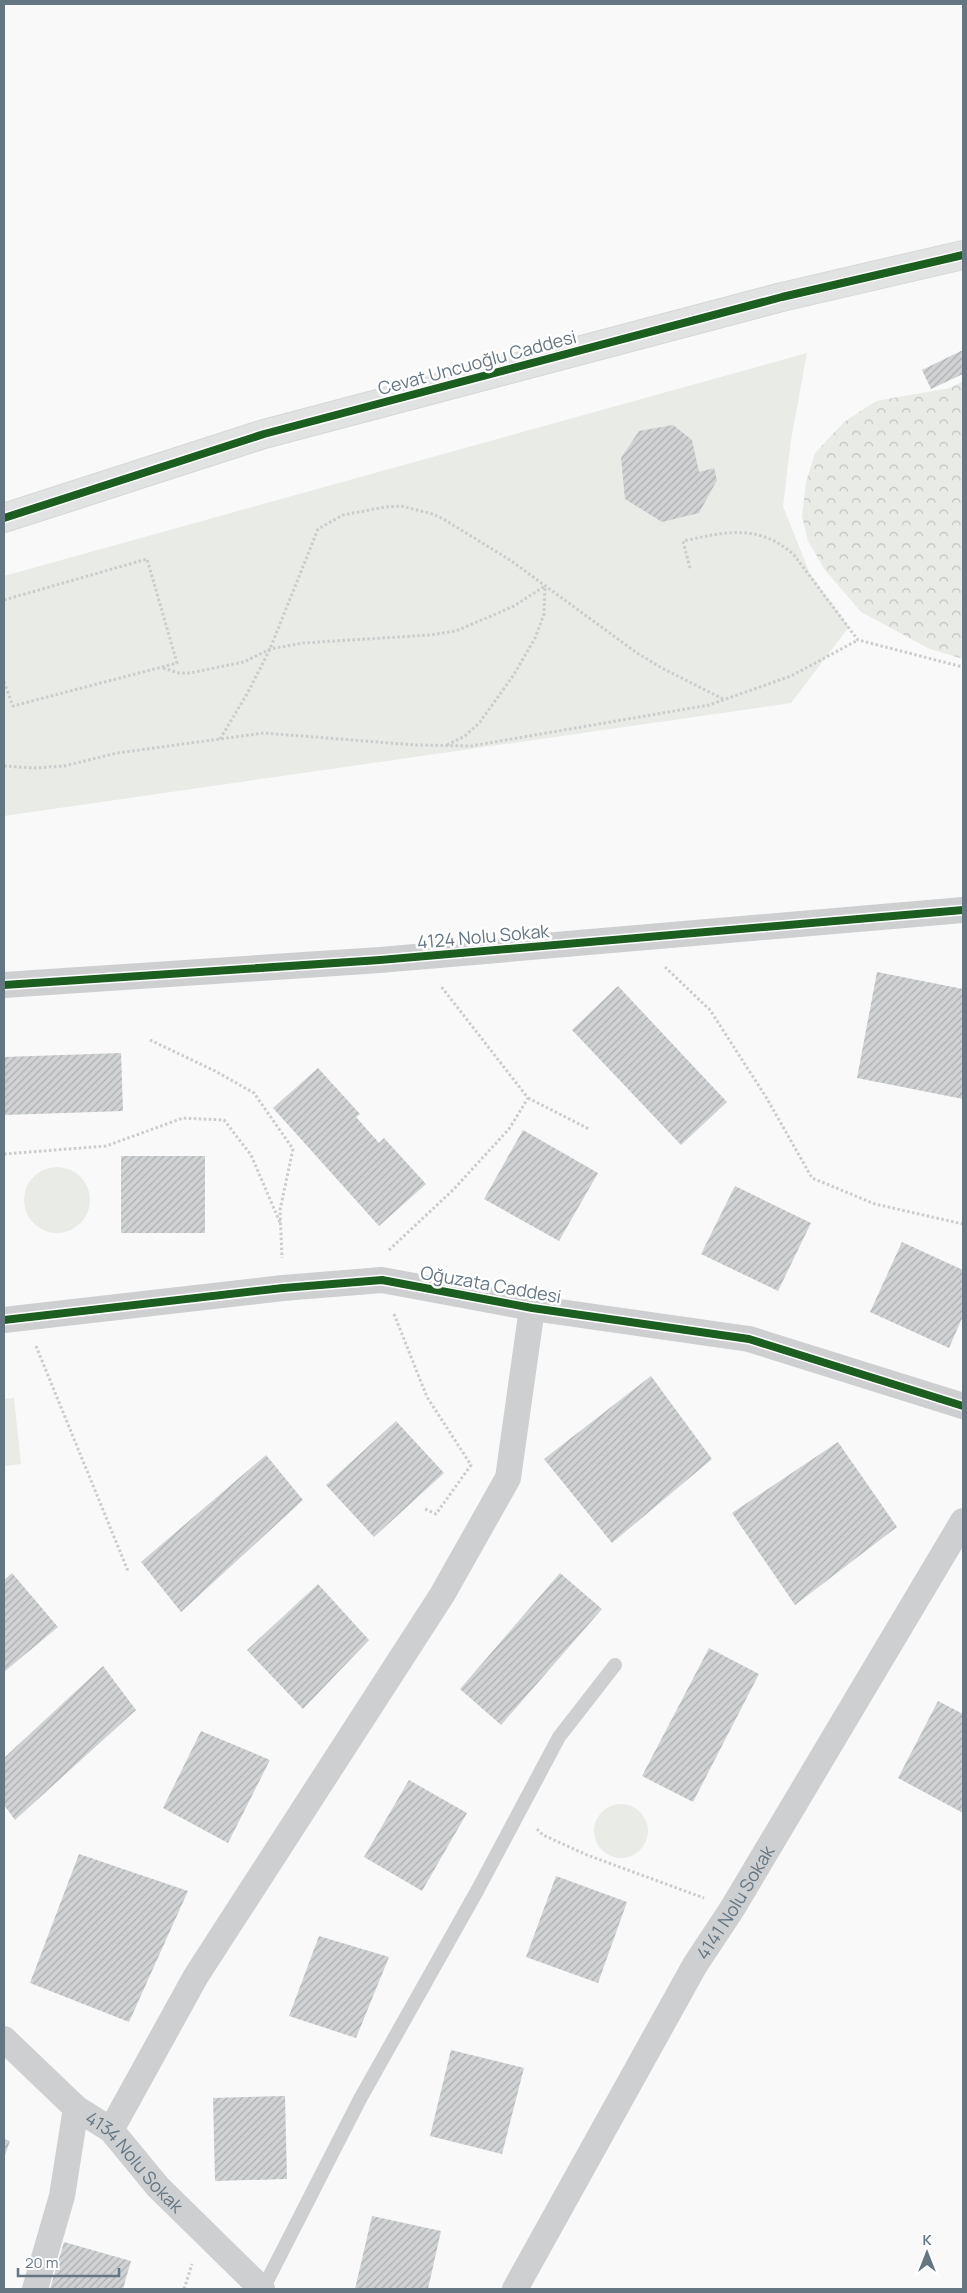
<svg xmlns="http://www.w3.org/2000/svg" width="967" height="2293" viewBox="0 0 967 2293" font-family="Manrope,sans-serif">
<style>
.forest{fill:url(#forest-crowns)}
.park{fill:#e8ebe6}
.building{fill:url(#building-hatch)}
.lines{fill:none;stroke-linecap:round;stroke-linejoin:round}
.secondary-casing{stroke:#d5d6d7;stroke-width:30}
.path{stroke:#cbcccd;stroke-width:3;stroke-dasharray:2.5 2.5;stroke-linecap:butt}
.lane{stroke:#cecfd0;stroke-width:14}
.street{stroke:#cecfd0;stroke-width:26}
.secondary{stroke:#e1e2e2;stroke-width:28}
.cycleway-casing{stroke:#fff;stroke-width:11}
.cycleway{stroke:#1b5e20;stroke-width:8}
.labels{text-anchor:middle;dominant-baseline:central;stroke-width:5;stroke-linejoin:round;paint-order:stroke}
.street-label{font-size:18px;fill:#657683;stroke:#fff}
</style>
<defs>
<pattern id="forest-crowns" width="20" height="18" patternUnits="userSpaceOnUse" patternTransform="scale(1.25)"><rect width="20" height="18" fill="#e8ebe6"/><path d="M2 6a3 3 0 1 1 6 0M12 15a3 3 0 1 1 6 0" fill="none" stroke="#c0c3c0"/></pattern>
<pattern id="building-hatch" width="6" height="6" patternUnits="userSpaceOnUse" patternTransform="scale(1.25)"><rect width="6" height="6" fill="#d0d2d3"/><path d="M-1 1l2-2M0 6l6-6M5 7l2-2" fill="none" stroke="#acafb1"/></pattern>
</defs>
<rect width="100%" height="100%" fill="#f9f9f9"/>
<path class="forest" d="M 963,381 L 963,659 L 930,649 L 861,612 L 825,570 L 808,541 L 802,516 L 806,482 L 815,453 L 844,422 L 876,401 L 950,388 Z"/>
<path class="park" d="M 807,353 L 791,440 L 783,506 L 810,574 L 849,627 L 791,703 L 4,816 L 4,576 Z
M24 1200a33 33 0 1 1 66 0a33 33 0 1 1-66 0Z
M 14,1398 L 21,1464 L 4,1466 L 4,1399 Z
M594 1831a27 27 0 1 1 54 0a27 27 0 1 1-54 0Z"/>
<path class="building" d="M 963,350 L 963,374 L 931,389 L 922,370 Z
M 673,425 L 692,440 L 699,472 L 714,468 L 717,480 L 699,513 L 662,522 L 625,499 L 621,458 L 639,431 Z
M 877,972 L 963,989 L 963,1099 L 857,1078 Z
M 618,986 L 727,1102 L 681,1145 L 572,1030 Z
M 121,1053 L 123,1111 L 4,1115 L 4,1057 Z
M 318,1068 L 360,1114 L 356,1117 L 379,1143 L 384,1138 L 426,1184 L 379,1226 L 273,1108 Z
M 523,1130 L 598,1173 L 559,1241 L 484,1199 Z
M 121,1156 L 205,1156 L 205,1233 L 121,1233 Z
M 735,1186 L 811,1223 L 778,1291 L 701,1254 Z
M 902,1242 L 963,1270 L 963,1316 L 949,1348 L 870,1312 Z
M 651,1376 L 712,1459 L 612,1543 L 544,1459 Z
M 396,1421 L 444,1473 L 374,1537 L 326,1485 Z
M 838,1442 L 897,1527 L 795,1605 L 732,1513 Z
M 266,1455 L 303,1500 L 181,1612 L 141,1562 Z
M 12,1573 L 58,1627 L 4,1672 L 4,1580 Z
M 560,1573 L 602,1609 L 501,1725 L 460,1689 Z
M 318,1584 L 369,1640 L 303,1709 L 247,1650 Z
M 709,1648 L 759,1674 L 693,1802 L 642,1776 Z
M 103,1666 L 136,1710 L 15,1820 L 4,1805 L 4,1758 Z
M 938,1701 L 963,1714 L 963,1813 L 898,1778 Z
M 201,1731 L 270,1760 L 228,1843 L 163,1808 Z
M 409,1780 L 467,1813 L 422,1891 L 364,1857 Z
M 79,1854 L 188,1891 L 129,2022 L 30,1983 Z
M 556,1876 L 627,1902 L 598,1983 L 526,1957 Z
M 319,1936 L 389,1957 L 356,2038 L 289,2016 Z
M 451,2050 L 524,2068 L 502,2154 L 430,2136 Z
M 285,2096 L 287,2179 L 215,2181 L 213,2098 Z
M 4,2139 L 10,2141 L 4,2158 Z
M 372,2216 L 441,2231 L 428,2289 L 355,2289 Z
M 64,2242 L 131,2261 L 123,2289 L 50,2289 Z"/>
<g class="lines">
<g class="secondary-casing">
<path id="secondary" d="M 4,518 L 264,434 L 782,297 L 963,255"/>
</g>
<path class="path" d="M 690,568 L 683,541 C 725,532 759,523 794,555 L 858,640 L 963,667
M 4,600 L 147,559 L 177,663 L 13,706 L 4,682
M 163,668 L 179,673 L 190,673 L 244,662 L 270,649 L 303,643 L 430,635 L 456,631 L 514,606 L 545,586
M 220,739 L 247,694 L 270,649 L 318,529 L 343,515 L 385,507 L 401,506 L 433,514 L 445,520 L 510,560 L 637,653 L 660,667 L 723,699
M 447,745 L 465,736 L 480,722 L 513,676 L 535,638 L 544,614 L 545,587
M 4,766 L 34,768 L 64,766 L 117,753 L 264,733 L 415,745 L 471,746 L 709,705 L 791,676 L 858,640
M 665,967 L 710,1010 L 766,1097 L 812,1178 L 875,1204 L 963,1224
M 150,1040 L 215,1071 L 254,1093 L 293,1149 L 280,1210 L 282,1258
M 528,1098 L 589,1129
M 4,1154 L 106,1146 L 183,1118 L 224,1120 L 251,1155 L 281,1225
M 389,1250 L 453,1190 L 509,1129 L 528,1098 L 440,985
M 394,1314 L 427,1397 L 471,1465 L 436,1514 L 423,1508
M 36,1346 L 128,1571
M 537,1829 L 543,1835 L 587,1855 L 704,1898
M 184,2289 L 192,2264"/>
<path class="lane" d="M 263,2289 L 360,2099 L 477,1891 L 559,1737 L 615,1665"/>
<g class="street">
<path d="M 4,985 L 380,960 L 963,910"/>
<path d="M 4,1320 L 283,1288 L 382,1280 L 532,1308 L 749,1339 L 963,1406"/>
<path id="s1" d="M 4,2039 L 76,2108 L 111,2130 L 158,2187 L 262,2289"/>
<path d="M 111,2130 L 196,1976 L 442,1595 L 508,1478 L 532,1308"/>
<path d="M 35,2289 L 62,2196 L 76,2108"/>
<path id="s2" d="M 515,2289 L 695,1965 L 732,1909 L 963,1521"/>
</g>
<use href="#secondary" class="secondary"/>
<g class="cycleway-casing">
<path id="cycleway" d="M 4,518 L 264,434 L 782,297 L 963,255
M 4,985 L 380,960 L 963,910
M 4,1320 L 283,1288 L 382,1280 L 532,1308 L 749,1339 L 963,1406"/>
</g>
<use href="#cycleway" class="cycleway"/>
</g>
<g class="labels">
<g class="street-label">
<text transform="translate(477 362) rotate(-15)">Cevat Uncuoğlu Caddesi</text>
<text transform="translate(483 936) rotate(-5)">4124 Nolu Sokak</text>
<text transform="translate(491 1284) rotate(10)">Oğuzata Caddesi</text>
<text stroke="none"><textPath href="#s2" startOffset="445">4141 Nolu Sokak</textPath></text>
<text stroke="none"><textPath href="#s1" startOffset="180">4134 Nolu Sokak</textPath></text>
</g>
</g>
<rect width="967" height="2293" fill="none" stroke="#657683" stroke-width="10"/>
<g transform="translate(927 2253)" stroke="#ffffff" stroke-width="4" paint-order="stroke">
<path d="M0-4L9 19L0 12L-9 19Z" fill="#657683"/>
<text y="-8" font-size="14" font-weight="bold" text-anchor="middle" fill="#657683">K</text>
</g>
<path d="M18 2268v8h101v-8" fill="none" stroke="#657683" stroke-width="2.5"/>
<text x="25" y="2268" font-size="15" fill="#657683" stroke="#ffffff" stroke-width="4" paint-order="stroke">20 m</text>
</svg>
